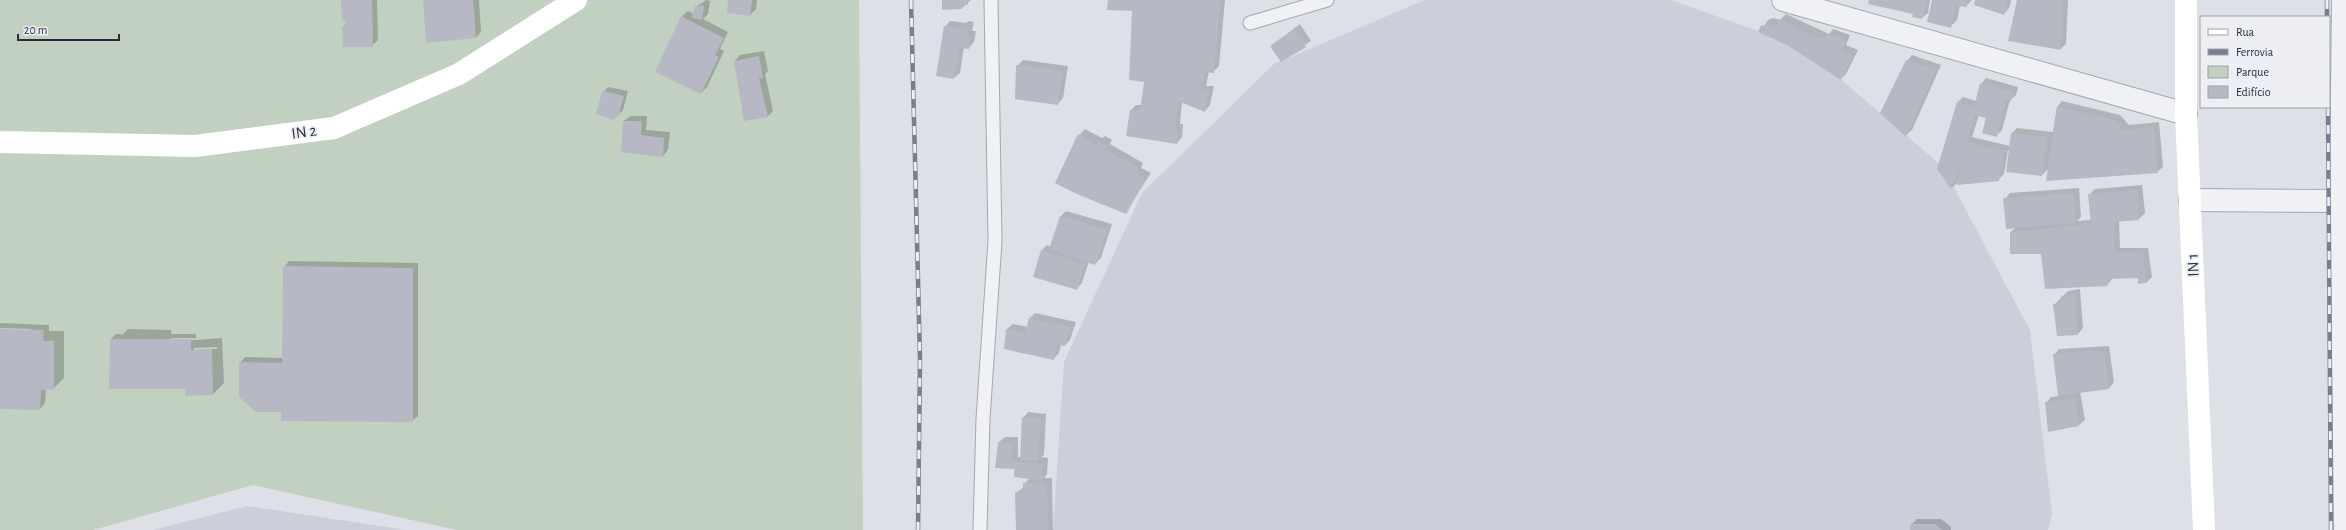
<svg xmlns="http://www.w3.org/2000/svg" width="2346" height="530" viewBox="0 0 2346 530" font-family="'Alegreya Sans',sans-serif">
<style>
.built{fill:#cccfd9}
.green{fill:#c1d0c0}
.shadow{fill:#0003;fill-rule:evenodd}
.building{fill:#b6b9c3}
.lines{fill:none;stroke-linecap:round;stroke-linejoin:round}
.lane-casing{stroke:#a4a6b1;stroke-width:15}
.street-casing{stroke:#a4a6b1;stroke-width:24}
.lane{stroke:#f0f1f5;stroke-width:13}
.street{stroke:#f0f1f5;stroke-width:22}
.secondary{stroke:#fff;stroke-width:22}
.rail-casing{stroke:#787e8f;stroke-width:4.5}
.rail{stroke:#edeff5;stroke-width:3;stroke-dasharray:9;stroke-linecap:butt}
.labels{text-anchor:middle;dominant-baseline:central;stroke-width:4;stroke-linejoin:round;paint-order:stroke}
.street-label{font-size:16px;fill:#282c3d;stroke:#edeff5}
</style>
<rect width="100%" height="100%" fill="#dee0e7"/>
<path class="built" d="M 1425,0 L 1671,0 L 1803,47 L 1943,167 L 2030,330 L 2052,514 L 2048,530 L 1053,530 L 1064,362 L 1142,193 L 1274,64 Z
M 247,506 L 407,530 L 152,530 Z"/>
<path class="green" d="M 0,0 L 859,0 L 863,530 L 457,530 L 253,485 L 93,530 L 0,530 Z"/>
<path class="shadow" d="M 342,0 L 377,0 L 378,40 L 372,46 L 343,27 L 346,24 Z
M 425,0 L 479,0 L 481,32 L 476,38 Z
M 706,0 L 710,1 L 708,14 L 703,19 L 728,32 L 720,49 L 724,51 L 707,87 L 701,93 L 656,71 L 682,16 L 688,11 L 694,14 L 696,7 Z
M 729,0 L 757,0 L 756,9 L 750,15 Z
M 943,0 L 971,0 L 962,8 Z
M 1109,0 L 1225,0 L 1219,66 L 1213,72 L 1209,71 L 1206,86 L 1214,86 L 1210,105 L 1205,111 L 1182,102 L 1180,124 L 1183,124 L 1182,137 L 1177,143 L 1131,110 L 1136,105 L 1142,105 L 1145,81 L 1133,10 Z
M 1869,0 L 1930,0 L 1928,13 L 1922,18 L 1914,13 Z
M 1933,0 L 1972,0 L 1966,6 L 1960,5 L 1957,20 L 1952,25 Z
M 1975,0 L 2011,0 L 2009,8 L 2004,14 Z
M 2018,0 L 2068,0 L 2066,44 L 2060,49 Z
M 1786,14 L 1829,34 L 1833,29 L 1850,35 L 1846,45 L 1858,50 L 1846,74 L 1841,79 L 1788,44 L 1760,32 L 1768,20 L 1773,18 L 1780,20 Z
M 950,21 L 966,23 L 968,21 L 974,22 L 972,31 L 976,31 L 974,42 L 969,48 L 964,47 L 960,73 L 954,78 L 945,27 Z
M 1300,24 L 1311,41 L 1281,61 L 1271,46 Z
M 764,51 L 768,71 L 765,74 L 773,111 L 768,116 L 745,120 L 735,61 L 740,55 Z
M 1912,55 L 1941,65 L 1912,130 L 1906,135 L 1907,61 Z
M 1023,60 L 1068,66 L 1063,98 L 1058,104 L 1017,66 Z
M 1986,78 L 2018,87 L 2016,95 L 2010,100 L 2002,130 L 1996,136 L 1987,117 L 1979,115 L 1972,137 L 2010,146 L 2012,133 L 2017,128 L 2053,132 L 2057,107 L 2062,101 L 2120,115 L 2129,125 L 2159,122 L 2163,167 L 2157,172 L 2048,169 L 2042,175 L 2008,150 L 2004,174 L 1998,180 L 1959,181 L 1953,187 L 1938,169 L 1958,102 L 1963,97 L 1976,101 L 1981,84 Z
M 608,87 L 628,91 L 623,110 L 614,119 L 603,92 Z
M 630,116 L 647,116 L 646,130 L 670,132 L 668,150 L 663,156 L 624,121 Z
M 1085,129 L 1102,138 L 1105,136 L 1112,140 L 1110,144 L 1143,163 L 1141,168 L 1151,173 L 1125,213 L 1056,182 L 1079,135 Z
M 2142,185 L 2145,213 L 2139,219 L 2119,220 L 2120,248 L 2148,248 L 2152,277 L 2146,283 L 2139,283 L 2138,277 L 2113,278 L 2107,285 L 2041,253 L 2011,232 L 2015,228 L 2005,199 L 2010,193 L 2079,188 L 2081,217 L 2077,221 L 2091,220 L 2089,195 L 2095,189 Z
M 1066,211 L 1112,224 L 1101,258 L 1095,264 L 1089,261 L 1082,283 L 1076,289 L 1041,251 L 1047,245 L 1051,247 L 1061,216 Z
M 289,261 L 418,263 L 418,416 L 412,421 L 282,411 L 240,363 L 245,357 L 283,358 L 284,267 Z
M 2080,289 L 2083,328 L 2078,334 L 2055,304 L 2068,291 Z
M 1035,313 L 1076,322 L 1070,340 L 1065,345 L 1061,345 L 1059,353 L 1053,359 L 1005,348 L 1007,329 L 1013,324 L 1028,327 L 1030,318 Z
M 0,323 L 49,325 L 49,331 L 64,331 L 64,378 L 53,389 L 46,389 L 45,403 L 40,409 L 0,408 L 0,330 L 31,331 L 31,329 L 0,328 Z
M 128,329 L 171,330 L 171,334 L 196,334 L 196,340 L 222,338 L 224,383 L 213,394 L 186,395 L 186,388 L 111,339 L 116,334 L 121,334 L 121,336 ZM 171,338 L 196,338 L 196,340 L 171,340 ZM 217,347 L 217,349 L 194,350 L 194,348 Z
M 2109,346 L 2114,382 L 2109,388 L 2080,392 L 2085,420 L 2079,425 L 2049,430 L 2046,403 L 2051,397 L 2059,396 L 2054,355 L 2059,349 Z
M 1028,412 L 1046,414 L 1044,455 L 1041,457 L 1048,458 L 1047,474 L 1044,478 L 1052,478 L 1053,530 L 1017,530 L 1016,493 L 1024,487 L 1024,484 L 1030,478 L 1015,468 L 999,442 L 1005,437 L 1018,437 L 1018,457 L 1021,457 L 1023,418 Z
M 1917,519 L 1941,519 L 1951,527 L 1951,530 L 1911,530 L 1911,525 Z"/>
<path class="building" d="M 341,0 L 372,0 L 373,47 L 343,47 L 342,26 L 345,27 L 345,21 L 342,21 Z
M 423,0 L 473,0 L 476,38 L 426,43 Z
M 728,0 L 752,0 L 750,16 L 727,13 Z
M 942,0 L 968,0 L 968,5 L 963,5 L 962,9 L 942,10 Z
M 1108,0 L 1221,0 L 1214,71 L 1214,73 L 1205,72 L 1201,91 L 1209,91 L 1205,112 L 1178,101 L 1175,129 L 1178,130 L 1177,144 L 1126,136 L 1130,110 L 1140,111 L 1144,82 L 1129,80 L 1132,11 L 1107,10 Z
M 1869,0 L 1927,0 L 1922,19 L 1912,17 L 1913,14 L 1868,4 Z
M 1932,0 L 1967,0 L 1967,7 L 1956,6 L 1951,28 L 1927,22 Z
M 1975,0 L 2008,0 L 2004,15 L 1974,5 Z
M 2017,0 L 2063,0 L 2061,50 L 2008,41 Z
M 700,5 L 704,6 L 702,20 L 692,18 L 695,6 L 700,7 Z
M 681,16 L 724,38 L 715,55 L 719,57 L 701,94 L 655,72 Z
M 1779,19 L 1807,33 L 1824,39 L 1827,34 L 1846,40 L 1841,50 L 1853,56 L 1841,80 L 1787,45 L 1758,32 L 1761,25 L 1765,26 L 1766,23 L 1776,26 Z
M 944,26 L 961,29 L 962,26 L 969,27 L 967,36 L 971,37 L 969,49 L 960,48 L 954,79 L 936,76 Z
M 1294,29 L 1306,47 L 1281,62 L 1270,46 Z
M 759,56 L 763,78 L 759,78 L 768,117 L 744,121 L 734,61 Z
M 1906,60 L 1936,70 L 1906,137 L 1880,113 Z
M 1016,65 L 1063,71 L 1058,105 L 1015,99 Z
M 1980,83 L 2014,92 L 2011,101 L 2006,100 L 1997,137 L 1982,133 L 1986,118 L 1975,115 L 1967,142 L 2004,151 L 1999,181 L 1957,185 L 1959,174 L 1962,169 L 1961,164 L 1951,189 L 1937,169 L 1957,102 L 1974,107 Z
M 604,91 L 624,96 L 618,117 L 616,116 L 614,120 L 596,114 L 602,92 Z
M 2057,107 L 2114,120 L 2123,130 L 2154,127 L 2158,173 L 2046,181 Z
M 623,121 L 642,121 L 641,135 L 664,138 L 663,157 L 621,152 Z
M 2011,133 L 2047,137 L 2042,176 L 2006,172 Z
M 1078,134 L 1096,144 L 1098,141 L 1107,146 L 1105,150 L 1139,168 L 1136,173 L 1146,179 L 1126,214 L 1077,194 L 1055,183 Z
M 2137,190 L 2139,220 L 2114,222 L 2115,253 L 2143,253 L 2146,283 L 2138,284 L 2138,278 L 2107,279 L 2108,286 L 2045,289 L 2041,254 L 2010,254 L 2010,232 L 2091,224 L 2088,194 Z
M 2074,193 L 2076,223 L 2006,229 L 2003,198 Z
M 1060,216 L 1107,230 L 1095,265 L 1049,249 Z
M 1041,250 L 1085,264 L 1077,290 L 1033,277 Z
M 283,266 L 413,268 L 413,422 L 281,421 L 281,412 L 256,412 L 239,397 L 239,362 L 282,363 Z
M 2075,294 L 2078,335 L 2057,336 L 2053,304 L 2061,303 L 2061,296 Z
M 1029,318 L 1071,327 L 1065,346 L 1057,345 L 1054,360 L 1004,349 L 1006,329 L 1025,333 Z
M 0,329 L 44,330 L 43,341 L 54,341 L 54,390 L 41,390 L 40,410 L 0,409 Z
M 110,339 L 191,339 L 191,350 L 212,349 L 213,395 L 185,396 L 185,389 L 109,389 Z
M 2088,351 L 2104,351 L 2109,389 L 2058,396 L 2053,354 Z
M 2075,398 L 2079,426 L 2048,432 L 2045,402 Z
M 1022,417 L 1041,419 L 1038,461 L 1020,460 Z
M 998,442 L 1013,442 L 1012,462 L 1043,463 L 1042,481 L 1014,477 L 1014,469 L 995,468 Z
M 1023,483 L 1047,483 L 1048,530 L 1016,530 L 1015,492 L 1023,492 Z
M 1910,524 L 1935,524 L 1942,530 L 1910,530 Z"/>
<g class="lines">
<g class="lane-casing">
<path id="lane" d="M 1250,23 L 1327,0
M 980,530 L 983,419 L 995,241 L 991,0"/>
</g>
<g class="street-casing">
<path id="street" d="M 1783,0 L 2186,114
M 2343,0 L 2341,186 L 2345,530
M 2190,200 L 2341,201"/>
</g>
<use href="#lane" class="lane"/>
<use href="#street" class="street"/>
<path class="secondary" d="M 2186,0 L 2186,114 L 2204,530
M 0,142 L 195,146 L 334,128 L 459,74 L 576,0"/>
<g class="rail-casing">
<path id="rail" d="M 911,0 L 920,359 L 918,530
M 2327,0 L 2327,17
M 2328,107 L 2331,530"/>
</g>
<use href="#rail" class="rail"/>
</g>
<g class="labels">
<g class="street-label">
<text transform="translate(304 132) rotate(-8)">IN 2</text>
<text transform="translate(2193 265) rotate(-92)">IN 1</text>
</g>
</g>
<rect x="2200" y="16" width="130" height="92" fill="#edeff5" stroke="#9ea1ab"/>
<rect x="2208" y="29" width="20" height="6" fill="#ffffff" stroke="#9ea1ab"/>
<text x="2236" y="36" font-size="12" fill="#282c3d">Rua</text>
<rect x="2208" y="49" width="20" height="6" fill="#787e8f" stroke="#9ea1ab"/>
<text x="2236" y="56" font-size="12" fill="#282c3d">Ferrovia</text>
<rect x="2208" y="66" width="20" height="12" fill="#c1d0c0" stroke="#9ea1ab"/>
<text x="2236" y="76" font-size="12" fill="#282c3d">Parque</text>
<rect x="2208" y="86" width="20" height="12" fill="#b6b9c3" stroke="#9ea1ab"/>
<text x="2236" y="96" font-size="12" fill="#282c3d">Edifício</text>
<path d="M18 34v6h101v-6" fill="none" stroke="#282c3d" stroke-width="2"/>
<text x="24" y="34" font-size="12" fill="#282c3d" stroke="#edeff5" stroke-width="3" paint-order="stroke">20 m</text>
</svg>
